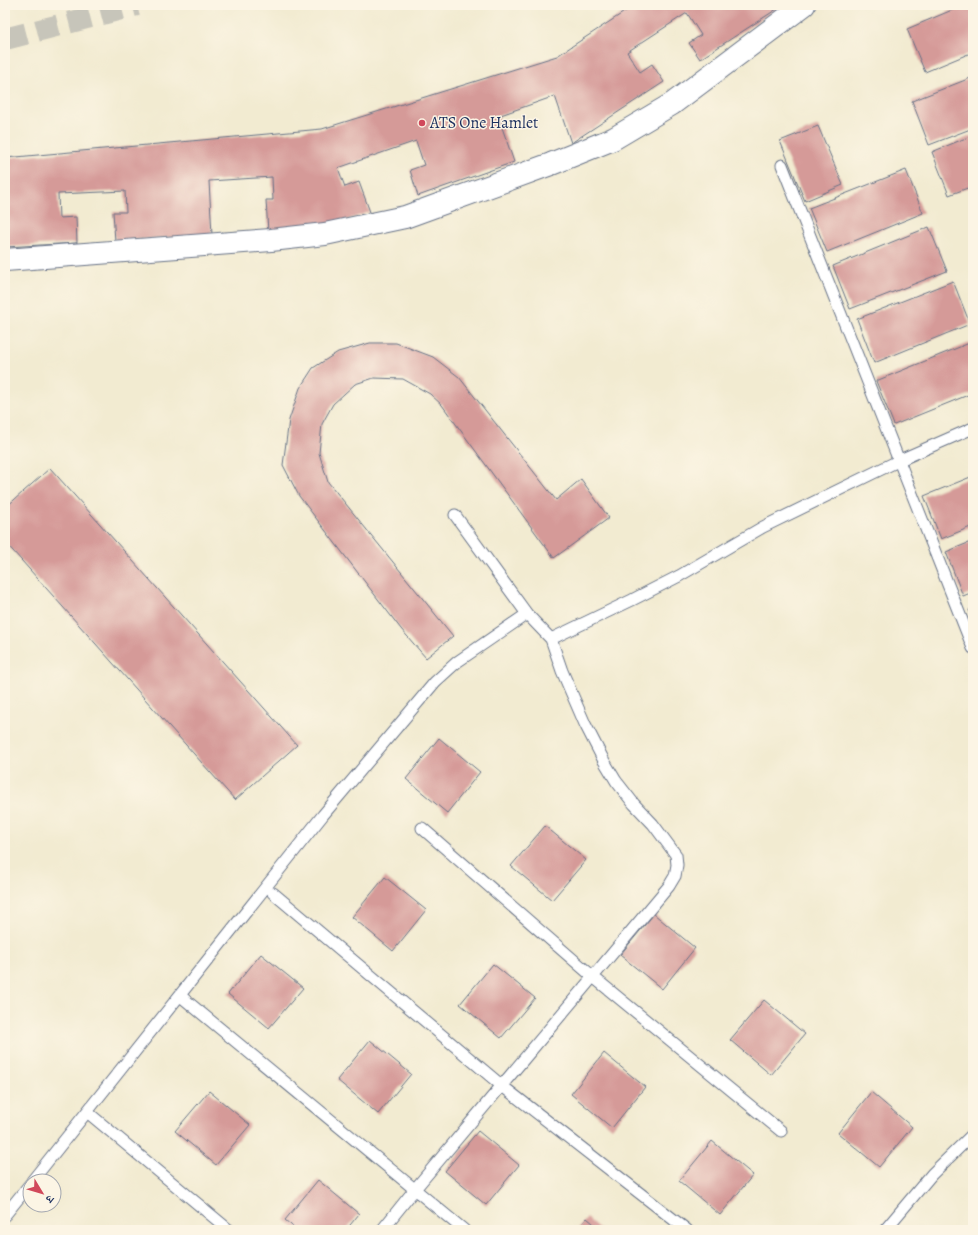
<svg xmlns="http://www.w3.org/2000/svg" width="978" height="1235" viewBox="0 0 978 1235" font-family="Alegreya,'Noto Serif Devanagari',serif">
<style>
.building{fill:#d59a98}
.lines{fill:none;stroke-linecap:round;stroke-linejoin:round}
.street-tunnel{stroke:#c7c5ba;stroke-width:22;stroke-dasharray:22 11;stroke-linecap:butt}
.lane-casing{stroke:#667186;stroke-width:13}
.street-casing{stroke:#667186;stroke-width:24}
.lane{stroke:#fff;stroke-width:11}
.street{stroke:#fff;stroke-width:22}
.poi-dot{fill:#d1495b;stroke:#fcf5e5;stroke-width:1.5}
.labels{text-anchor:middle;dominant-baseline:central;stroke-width:3;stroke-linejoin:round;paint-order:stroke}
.poi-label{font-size:16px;fill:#1b2f5e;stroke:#fcf5e5;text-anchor:start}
</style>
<rect width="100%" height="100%" fill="#fcf5e5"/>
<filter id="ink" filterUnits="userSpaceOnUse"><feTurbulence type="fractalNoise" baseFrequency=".025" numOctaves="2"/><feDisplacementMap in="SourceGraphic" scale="8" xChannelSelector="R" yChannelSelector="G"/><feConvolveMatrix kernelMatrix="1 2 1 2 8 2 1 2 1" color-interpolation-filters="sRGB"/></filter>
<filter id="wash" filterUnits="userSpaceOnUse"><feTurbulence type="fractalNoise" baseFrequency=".012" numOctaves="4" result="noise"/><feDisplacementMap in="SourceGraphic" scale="16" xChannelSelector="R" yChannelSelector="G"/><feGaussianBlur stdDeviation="0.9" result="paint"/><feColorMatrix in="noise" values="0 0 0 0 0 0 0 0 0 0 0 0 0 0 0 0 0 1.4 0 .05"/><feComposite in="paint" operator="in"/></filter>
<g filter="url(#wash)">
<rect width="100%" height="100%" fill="#f2ebd1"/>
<g id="blocks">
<path class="building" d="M 635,5 L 783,5 L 700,59 L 689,43 L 701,35 L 687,13 L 627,52 L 640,72 L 652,64 L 664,82 L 571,143 L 555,96 L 498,116 L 514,162 L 418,196 L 410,170 L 424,165 L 416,141 L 338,168 L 345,187 L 359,182 L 370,212 L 322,229 L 268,232 L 266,200 L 273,200 L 272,177 L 209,181 L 212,235 L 115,241 L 113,212 L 126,212 L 125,191 L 58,194 L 59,218 L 76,217 L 77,243 L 5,247 L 5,158 L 322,129 L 557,56 Z
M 964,5 L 973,5 L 973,52 L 925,72 L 907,29 Z
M 973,77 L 973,128 L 929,145 L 912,101 Z
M 818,126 L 843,185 L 805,201 L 780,141 Z
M 973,135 L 973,186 L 949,195 L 932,152 Z
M 906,170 L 923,213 L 827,252 L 809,208 Z
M 929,227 L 947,271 L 850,309 L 833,266 Z
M 953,281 L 970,324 L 874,363 L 857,319 Z
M 972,342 L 973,393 L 894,425 L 876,381 Z
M 370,343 L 396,343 L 433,357 L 459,377 L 556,500 L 581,479 L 609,518 L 554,558 L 442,405 L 430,394 L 403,379 L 374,378 L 355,384 L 333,404 L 322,424 L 319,453 L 328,482 L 453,636 L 426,658 L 401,629 L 299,496 L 283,465 L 289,420 L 300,388 L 313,368 L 338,352 Z
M 50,468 L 297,745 L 235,800 L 5,542 L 5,508 Z
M 973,476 L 973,526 L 941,539 L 924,496 Z
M 973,541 L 973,592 L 963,596 L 946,552 Z
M 973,608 L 973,619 L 969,610 Z
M 439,738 L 480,772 L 447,813 L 406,779 Z
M 545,826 L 586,860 L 552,900 L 511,866 Z
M 385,877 L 426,910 L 393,951 L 352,917 Z
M 654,914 L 695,948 L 662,989 L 620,955 Z
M 261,954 L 303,988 L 269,1028 L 228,994 Z
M 493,964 L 535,998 L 501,1038 L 460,1004 Z
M 764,1000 L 805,1034 L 771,1075 L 730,1040 Z
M 370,1040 L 411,1074 L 378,1114 L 337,1080 Z
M 604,1053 L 645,1087 L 612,1128 L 571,1094 Z
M 209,1091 L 250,1125 L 216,1165 L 175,1131 Z
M 871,1092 L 912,1127 L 879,1167 L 838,1133 Z
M 478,1131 L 519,1165 L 486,1205 L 445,1171 Z
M 712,1141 L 753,1175 L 720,1215 L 679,1181 Z
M 318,1180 L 359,1214 L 346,1230 L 297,1230 L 285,1220 Z
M 587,1218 L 601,1230 L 577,1230 Z"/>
</g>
</g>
<g filter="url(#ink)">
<use href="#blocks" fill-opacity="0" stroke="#667186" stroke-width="1"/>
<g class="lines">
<path class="street-tunnel" d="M 5,39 L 137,5"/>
<g class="lane-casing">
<path id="lane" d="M 782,165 L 973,648
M 551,639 L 632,600 L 679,576 L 763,527 L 900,460 L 973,428
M 422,828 L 592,976 L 781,1131
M 273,893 L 501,1085 L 687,1230
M 183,998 L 464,1230
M 92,1116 L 229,1230
M 32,1181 L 323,815 L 435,682 L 457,662 L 527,614
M 5,1215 L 30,1184
M 382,1230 L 415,1189 L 669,886 L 675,876 L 677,865 L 676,855 L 653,824 L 634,804 L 616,781 L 604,761 L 585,724 L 562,671 L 551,639 L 527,614 L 455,515
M 885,1230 L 932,1174 L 973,1134"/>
</g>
<g class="street-casing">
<path id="street" d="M 5,260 L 271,240 L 325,234 L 405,217 L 551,164 L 613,139 L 672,104 L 804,5"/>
</g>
<use href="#lane" class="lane"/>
<use href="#street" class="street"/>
</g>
</g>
<circle class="poi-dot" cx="422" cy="123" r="4"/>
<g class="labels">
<g class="poi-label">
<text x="430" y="123">ATS One Hamlet</text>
</g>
</g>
<rect width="978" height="1235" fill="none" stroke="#fcf5e5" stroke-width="20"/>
<g transform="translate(42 1193) rotate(128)"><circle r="19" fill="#fcf5e5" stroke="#a2a6af"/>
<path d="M0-3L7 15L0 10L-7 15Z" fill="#d1495b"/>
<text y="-6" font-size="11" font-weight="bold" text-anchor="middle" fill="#1b2f5e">उ</text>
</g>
</svg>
